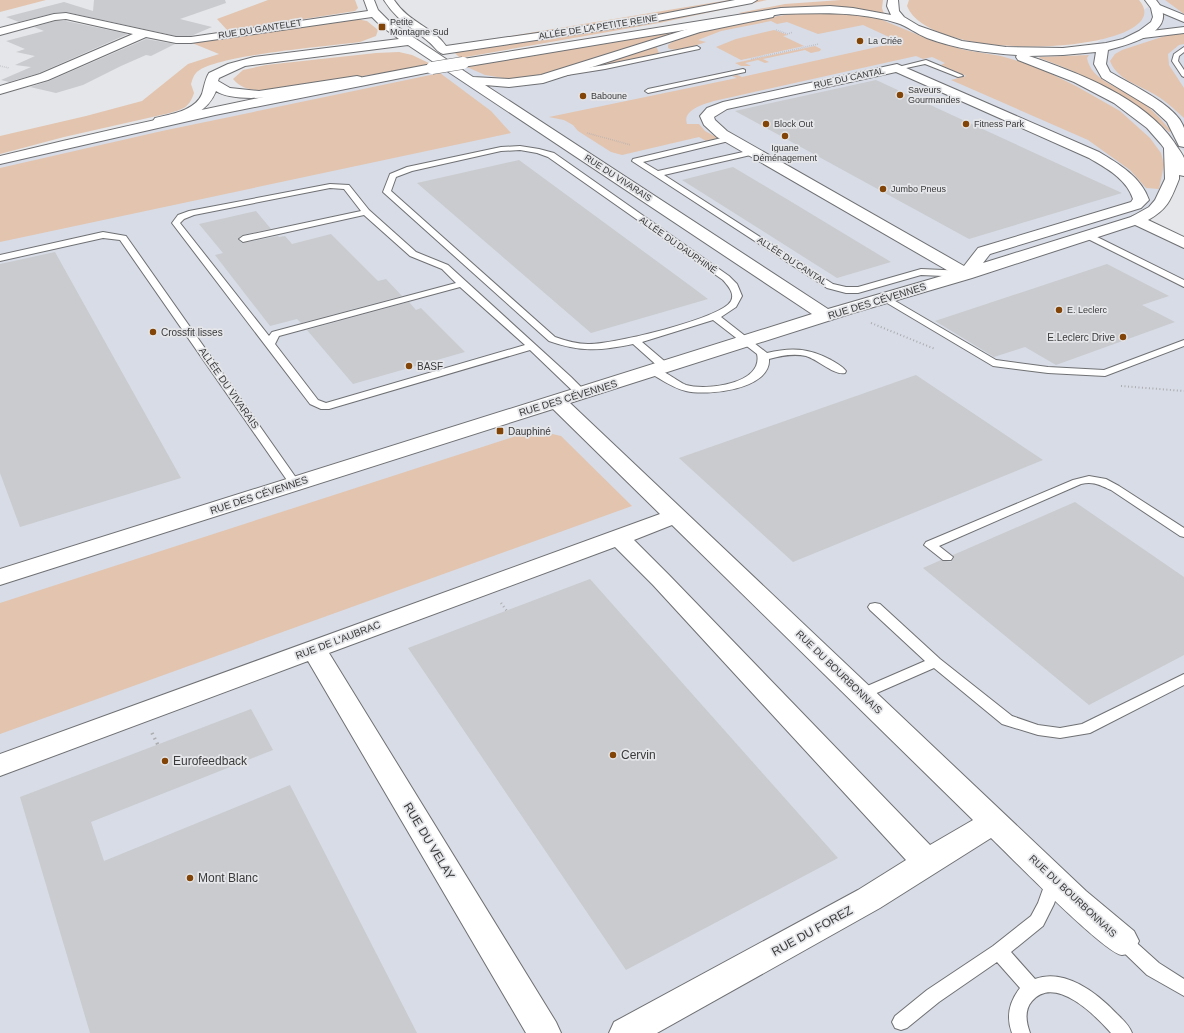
<svg xmlns="http://www.w3.org/2000/svg" width="1184" height="1033" viewBox="0 0 1184 1033" font-family="Helvetica,sans-serif">
<style>
.built{fill:#d8dce6}
.green{fill:#e2c4af}
.building{fill:#c9cbce}
.lines{fill:none;stroke-linecap:round;stroke-linejoin:round}
.service-casing{stroke:#6f7073;stroke-width:2}
.minor-casing{stroke:#6f7073;stroke-width:2}
.secondary-casing{stroke:#6f7073;stroke-width:2}
.path-far3{stroke:#acacaf;stroke-width:1.5;stroke-dasharray:0.5 1.5;stroke-linecap:butt}
.path-far2{stroke:#acacaf;stroke-width:2;stroke-dasharray:1 2.5;stroke-linecap:butt}
.path-far1{stroke:#acacaf;stroke-width:2.5;stroke-dasharray:1 3;stroke-linecap:butt}
.path{stroke:#acacaf;stroke-width:3.5;stroke-dasharray:1.5 4;stroke-linecap:butt}
.service{fill:#fff;fill-rule:evenodd}
.minor{fill:#fff;fill-rule:evenodd}
.secondary{fill:#fff;fill-rule:evenodd}
.secondary-bridge-casing{stroke:#6f7073;stroke-width:13;stroke-linecap:butt}
.secondary-bridge{stroke:#fff;stroke-width:12}
.poi-dot{fill:#834507;stroke:#e5e6e9;stroke-width:1.5}
.labels{text-anchor:middle;dominant-baseline:central;stroke-width:3.5;stroke-linejoin:round;paint-order:stroke}
.far-poi-label{font-size:9px;fill:#3a3a3b;stroke:#e5e6e9;text-anchor:start}
.far-street-label{font-size:9px;fill:#3a3a3b;stroke:#e5e6e9}
.street-label{font-size:10px;fill:#3a3a3b;stroke:#e5e6e9}
.poi-label{font-size:10px;fill:#3a3a3b;stroke:#e5e6e9;text-anchor:start}
.near-poi-label{font-size:12px;fill:#3a3a3b;stroke:#e5e6e9;text-anchor:start}
.near-street-label{font-size:12px;fill:#3a3a3b;stroke:#e5e6e9}
</style>
<rect width="100%" height="100%" fill="#e5e6e9"/>
<path class="built" d="M 1158,0 L 1184,0 L 1184,151 L 1069,62 Z
M 853,12 L 898,22 L 914,30 L 1004,52 L 1043,66 L 1086,86 L 1143,120 L 1164,147 L 1166,178 L 1155,201 L 1140,215 L 1184,248 L 1184,1033 L 0,1033 L 0,161 L 376,80 L 781,13 Z"/>
<path class="green" d="M 0,0 L 46,0 L 0,12 Z
M 268,0 L 355,0 L 358,8 L 355,11 L 228,31 L 217,19 Z
M 729,0 L 767,0 L 659,23 L 460,58 L 453,51 L 457,45 Z
M 841,0 L 883,0 L 882,8 L 884,14 L 858,10 L 744,15 L 739,13 L 785,4 Z
M 909,0 L 1139,0 C 1184,52 932,69 907,6 Z
M 1165,0 L 1184,0 L 1184,14 Z
M 800,12 L 848,13 L 875,17 L 933,41 L 965,50 L 1001,56 L 1035,66 L 1076,86 L 1120,111 L 1150,138 L 1161,153 L 1164,165 L 1159,189 L 1146,188 L 1130,170 L 1088,140 L 951,80 L 966,76 L 941,65 L 945,63 L 932,57 L 923,59 L 916,56 L 714,101 C 704,104 682,110 687,124 L 699,124 L 705,131 L 718,138 L 706,141 L 699,137 L 622,155 L 611,152 L 578,131 L 573,125 L 564,120 L 549,117 L 737,78 L 732,76 L 737,75 L 742,77 L 895,43 L 885,38 L 889,37 L 863,25 L 818,34 L 787,22 L 777,24 L 771,21 L 721,31 L 698,40 L 706,42 C 697,45 675,53 668,48 L 668,45 C 691,27 769,19 800,12 Z
M 351,18 L 367,21 L 378,30 L 376,36 L 360,42 C 331,46 212,55 196,73 C 193,76 192,81 191,84 L 194,93 C 189,108 183,109 170,113 L 64,137 L 0,154 L 0,136 L 86,116 L 142,101 L 188,64 L 219,54 L 192,43 Z
M 694,27 L 547,75 L 513,81 L 510,79 L 485,75 L 467,67 Z
M 774,30 L 788,35 L 783,36 L 804,46 L 741,60 L 716,47 L 736,39 Z
M 1184,33 L 1184,44 L 1179,45 L 1168,54 L 1169,65 L 1184,88 L 1184,118 C 1174,109 1164,99 1152,93 C 1136,84 1117,79 1110,61 L 1115,54 L 1122,50 L 1171,34 Z
M 656,46 L 659,53 L 658,54 L 579,70 Z
M 815,46 L 821,49 L 820,51 L 811,53 L 805,50 L 763,59 L 769,62 L 765,63 L 758,60 L 745,63 L 751,66 L 741,66 L 735,63 Z
M 399,52 L 412,55 L 433,65 L 273,90 C 257,90 244,92 233,79 L 243,70 L 266,65 L 376,53 Z
M 1089,55 L 1087,58 C 1091,80 1118,87 1135,97 C 1149,106 1161,119 1171,131 L 1169,132 C 1137,101 1081,72 1039,58 L 1040,57 Z
M 440,73 L 491,111 L 511,133 L 0,242 L 0,168 L 162,131 Z
M 535,430 L 561,436 L 632,506 L 0,734 L 0,603 Z"/>
<path class="building" d="M 94,0 L 225,0 L 226,3 L 180,19 L 212,27 L 191,36 L 176,36 L 66,12 L 54,13 L 19,22 L 6,17 L 64,2 L 93,11 Z
M 55,21 L 66,21 L 128,34 L 39,73 L 9,82 L 1,80 L 31,67 L 15,65 L 35,56 L 16,52 L 25,49 L 6,41 L 44,31 L 34,27 Z
M 146,39 L 175,44 L 151,56 L 146,55 L 121,66 L 83,85 L 56,93 L 30,87 L 49,81 Z
M 876,80 L 965,121 L 1122,193 L 969,239 L 735,111 Z
M 519,160 L 692,287 L 708,299 L 591,333 L 417,183 Z
M 733,167 L 785,198 L 891,262 L 837,278 L 682,180 Z
M 256,211 L 271,229 L 242,235 L 238,239 L 242,243 L 278,236 L 279,237 L 285,236 L 292,244 L 331,234 L 378,281 L 386,279 L 402,296 L 301,323 L 297,319 L 270,326 L 215,255 L 223,253 L 199,224 Z
M 55,252 L 181,478 L 20,527 L 0,473 L 0,264 Z
M 1107,264 L 1169,296 L 1142,305 L 1175,322 L 1056,365 L 1025,347 L 994,357 L 935,321 Z
M 409,302 L 416,310 L 421,308 L 465,352 L 353,384 L 307,330 Z
M 916,375 L 1043,460 L 793,562 L 679,458 Z
M 1075,502 L 1184,577 L 1184,655 L 1089,705 L 923,568 L 941,560 L 951,562 L 954,558 L 953,555 Z
M 590,579 L 838,858 L 626,970 L 408,648 Z
M 251,709 L 273,750 L 91,822 L 104,861 L 290,785 L 417,1033 L 90,1033 L 20,797 Z"/>
<g class="lines">
<g class="service-casing">
<path id="service" d="M 697,46 L 700,48 L 699,49 L 605,69 L 561,76 L 558,74 L 561,72 L 605,65 Z
M 1184,47 L 1184,52 L 1179,56 L 1178,61 L 1184,70 L 1184,77 L 1182,76 L 1172,61 L 1174,54 Z
M 926,60 L 962,75 L 963,76 L 958,77 L 925,64 L 897,70 L 894,68 Z
M 743,69 L 745,70 L 745,72 L 648,93 L 645,91 L 648,89 Z
M 730,136 L 734,138 L 733,140 L 643,162 L 658,171 L 752,150 L 755,150 L 755,154 L 664,175 L 833,284 L 846,287 L 858,287 L 921,269 L 966,271 L 971,274 L 966,277 L 921,275 L 858,293 L 846,293 L 827,288 L 632,161 L 633,159 Z
M 520,146 L 539,149 L 554,153 L 729,276 L 737,284 L 742,296 L 736,307 L 721,317 L 767,353 C 791,347 809,348 831,360 C 836,363 842,366 846,371 L 845,373 C 835,376 817,359 806,356 C 793,353 780,356 769,359 C 771,390 706,396 686,391 C 673,388 662,380 650,373 L 649,371 L 650,369 C 660,366 676,381 686,385 C 706,391 764,384 757,354 L 713,320 L 642,342 L 669,365 L 670,367 L 665,370 L 661,369 L 633,344 C 600,351 580,352 549,341 L 383,192 L 390,174 L 407,167 L 501,147 ZM 520,150 L 537,153 L 548,157 L 723,280 C 728,286 735,293 731,301 C 721,319 610,345 588,344 C 577,344 566,341 555,337 L 391,191 L 396,177 L 412,171 L 501,151 Z
M 330,184 L 349,185 L 369,210 L 416,252 L 448,265 L 571,377 L 586,392 L 587,394 L 586,396 L 578,396 L 530,350 L 329,409 L 321,409 L 310,404 L 172,223 L 178,215 L 189,211 ZM 330,188 L 344,189 L 361,211 L 243,236 L 239,239 L 243,242 L 364,215 L 410,256 L 442,269 L 456,283 L 272,332 L 269,336 L 180,223 L 184,219 L 194,215 ZM 460,287 L 525,345 L 326,403 L 318,400 L 275,344 L 279,336 Z
M 103,232 L 126,236 L 299,482 L 301,484 L 299,486 L 291,486 L 120,240 L 103,238 L 0,261 L 0,255 Z
M 1087,232 L 1184,280 L 1184,287 L 1084,237 L 1083,235 L 1084,233 Z
M 885,295 L 996,360 L 1048,367 L 1104,370 L 1184,340 L 1184,346 L 1105,376 L 1048,373 L 993,366 L 882,300 L 880,298 Z
M 1089,476 L 1106,479 L 1119,486 L 1184,528 L 1184,537 L 1180,536 L 1111,490 C 1100,485 1093,481 1081,484 L 939,546 L 953,557 L 951,560 L 943,560 L 924,545 L 926,542 L 1073,480 Z
M 875,603 L 880,604 L 940,659 L 1012,716 L 1038,725 L 1060,728 L 1082,724 L 1184,674 L 1184,685 L 1090,733 L 1060,738 L 1038,735 L 1002,724 L 934,668 L 863,699 L 858,698 L 856,694 L 858,690 L 925,661 L 870,610 L 868,607 L 870,604 Z
M 1054,873 L 1060,875 L 1062,880 L 1054,904 L 1043,926 L 1011,952 L 1035,979 C 1065,968 1097,993 1117,1014 C 1123,1020 1129,1025 1132,1033 L 1111,1033 C 1096,1016 1055,974 1032,1001 C 1024,1010 1026,1022 1030,1033 L 1012,1033 C 1006,1017 1009,1002 1020,988 L 997,962 L 939,1002 L 907,1028 L 901,1030 L 895,1028 L 892,1022 L 895,1016 L 927,990 L 993,946 L 1031,916 L 1038,903 L 1048,875 Z
M 1123,934 L 1129,936 L 1159,963 L 1184,979 L 1184,996 L 1147,975 L 1117,946 L 1114,941 L 1117,936 Z"/>
</g>
<g class="minor-casing">
<path id="minor" d="M 364,0 L 374,0 L 378,10 L 389,21 L 473,77 L 509,79 L 541,75 L 694,27 L 769,12 L 773,13 L 774,15 L 773,17 L 700,32 L 543,83 L 509,87 L 485,85 L 828,309 L 952,273 L 717,137 L 704,125 L 700,116 L 707,108 L 723,102 L 897,64 L 1099,152 C 1119,164 1141,177 1149,200 L 1141,208 L 990,254 L 983,263 L 1131,217 L 1136,215 L 1141,217 L 1144,220 L 1141,223 L 972,278 L 853,313 L 570,403 L 1086,891 L 1134,931 L 1139,941 L 1134,951 C 1131,952 1126,955 1122,955 C 1104,953 1010,856 991,838 L 880,908 L 657,1033 L 609,1033 L 614,1022 L 858,890 L 906,860 L 653,585 L 615,547 L 329,653 L 556,1022 L 561,1033 L 526,1033 L 308,661 L 0,776 L 0,754 L 660,514 L 553,409 L 0,585 L 0,569 L 812,314 L 408,45 L 245,66 L 219,78 L 218,81 L 230,88 L 259,91 L 357,76 L 361,77 L 363,80 L 361,83 L 357,84 C 326,89 241,108 216,91 C 206,116 183,119 160,125 L 155,124 L 153,121 L 155,118 C 171,114 195,111 202,94 C 204,88 205,79 209,73 L 228,64 L 254,57 L 399,39 L 381,26 L 372,17 L 191,43 L 176,43 L 146,37 L 48,80 L 0,94 L 0,86 L 40,74 L 133,34 L 66,19 L 55,20 L 0,35 L 0,28 L 54,14 L 66,13 L 176,37 L 191,37 L 368,11 ZM 896,72 L 1089,158 C 1106,168 1127,179 1133,199 L 1131,202 L 978,248 L 964,266 L 727,131 L 715,120 L 714,117 L 727,109 ZM 672,525 L 973,820 L 930,845 L 669,575 L 634,540 Z
M 384,0 L 394,0 C 409,23 433,27 446,46 L 642,18 L 735,0 L 757,0 L 752,3 L 642,24 L 443,54 C 437,52 434,46 429,42 C 411,26 398,22 384,0 Z
M 1157,4 L 1184,15 L 1184,22 L 1153,9 L 1152,7 Z
M 1184,27 L 1184,33 L 1143,38 L 1139,37 L 1137,35 L 1139,33 L 1143,32 Z"/>
</g>
<g class="secondary-casing">
<path id="secondary" d="M 888,0 L 898,0 L 899,11 L 904,17 L 919,26 L 962,41 L 1006,47 L 1063,48 L 1106,43 L 1123,39 L 1139,31 L 1151,22 L 1153,17 L 1151,8 L 1145,0 L 1156,0 C 1182,31 1130,44 1108,50 L 1106,64 L 1110,72 C 1130,84 1178,106 1184,128 C 1184,134 1184,141 1184,147 L 1179,146 L 1167,122 L 1153,109 L 1102,78 L 1094,64 L 1096,52 L 1063,55 L 1029,56 C 1079,73 1144,98 1174,142 C 1177,147 1182,153 1184,158 C 1184,163 1184,171 1184,176 L 1179,175 L 1179,179 C 1171,199 1168,209 1148,220 L 1184,237 L 1184,248 L 1131,223 L 1128,220 L 1131,217 L 1149,207 L 1155,200 L 1165,179 L 1164,148 L 1161,144 L 1147,128 L 1114,103 L 1074,82 L 1018,60 L 1016,57 L 1017,55 C 987,53 956,49 927,38 C 917,34 907,26 897,23 C 859,11 820,13 781,14 L 463,67 L 459,66 L 457,63 L 459,60 L 463,59 L 781,8 L 830,6 L 853,8 L 891,15 L 887,6 Z
M 432,64 L 436,65 L 438,68 L 436,71 L 215,115 L 0,164 L 0,156 C 143,121 287,91 432,64 Z"/>
</g>
<path class="path-far3" d="M 776,30 L 788,34 L 793,32
M 751,59 L 819,44
M 0,66 L 9,68
M 587,133 L 631,145"/>
<path class="path-far2" d="M 871,323 L 935,349
M 1121,386 L 1184,391"/>
<path class="path-far1" d="M 501,603 L 507,611"/>
<path class="path" d="M 152,733 L 158,745"/>
<use href="#service" class="service"/>
<use href="#minor" class="minor"/>
<use href="#secondary" class="secondary"/>
<g class="secondary-bridge-casing">
<path id="secondary-bridge" d="M 432,68 L 463,63"/>
</g>
<use href="#secondary-bridge" class="secondary-bridge"/>
</g>
<g class="poi-dot">
<rect x="378" y="23" width="8" height="8" rx="2"/>
<circle cx="860" cy="41" r="4"/>
<circle cx="900" cy="95" r="4"/>
<circle cx="583" cy="96" r="4"/>
<circle cx="766" cy="124" r="4"/>
<circle cx="966" cy="124" r="4"/>
<circle cx="785" cy="136" r="4"/>
<circle cx="883" cy="189" r="4"/>
<circle cx="1059" cy="310" r="4"/>
<circle cx="153" cy="332" r="4"/>
<circle cx="1123" cy="337" r="4"/>
<circle cx="409" cy="366" r="4"/>
<rect x="496" y="427" width="8" height="8" rx="2"/>
<circle cx="613" cy="755" r="4"/>
<circle cx="165" cy="761" r="4"/>
<circle cx="190" cy="878" r="4"/>
</g>
<g class="labels">
<g class="far-poi-label">
<text x="390" y="22">Petite<tspan x="390" dy="10">Montagne Sud</tspan></text>
<text x="868" y="41">La Criée</text>
<text x="908" y="90">Saveurs<tspan x="908" dy="10">Gourmandes</tspan></text>
<text x="591" y="96">Baboune</text>
<text x="774" y="124">Block Out</text>
<text x="974" y="124">Fitness Park</text>
<text x="785" y="148" text-anchor="middle">Iguane<tspan x="785" dy="10">Déménagement</tspan></text>
<text x="891" y="189">Jumbo Pneus</text>
<text x="1067" y="310">E. Leclerc</text>
</g>
<g class="far-street-label">
<text transform="translate(598 27) rotate(-9)">ALLÉE DE LA PETITE REINE</text>
<text transform="translate(260 29) rotate(-9)">RUE DU GANTELET</text>
<text transform="translate(849 78) rotate(-12)">RUE DU CANTAL</text>
<text transform="translate(618 178) rotate(33)">RUE DU VIVARAIS</text>
<text transform="translate(678 245) rotate(35)">ALLÉE DU DAUPHINÉ</text>
<text transform="translate(792 261) rotate(33)">ALLÉE DU CANTAL</text>
</g>
<g class="street-label">
<text transform="translate(877 301) rotate(-17)">RUE DES CÉVENNES</text>
<text transform="translate(229 388) rotate(55)">ALLÉE DU VIVARAIS</text>
<text transform="translate(568 398) rotate(-17)">RUE DES CÉVENNES</text>
<text transform="translate(259 495) rotate(-18)">RUE DES CÉVENNES</text>
<text transform="translate(338 640) rotate(-21)">RUE DE L'AUBRAC</text>
<text transform="translate(839 672) rotate(44)">RUE DU BOURBONNAIS</text>
<text transform="translate(1073 896) rotate(43)">RUE DU BOURBONNAIS</text>
</g>
<g class="poi-label">
<text x="161" y="332">Crossfit lisses</text>
<text x="1115" y="337" text-anchor="end">E.Leclerc Drive</text>
<text x="417" y="366">BASF</text>
<text x="508" y="431">Dauphiné</text>
</g>
<g class="near-poi-label">
<text x="621" y="755">Cervin</text>
<text x="173" y="761">Eurofeedback</text>
<text x="198" y="878">Mont Blanc</text>
</g>
<g class="near-street-label">
<text transform="translate(429 841) rotate(59)">RUE DU VELAY</text>
<text transform="translate(812 931) rotate(-29)">RUE DU FOREZ</text>
</g>
</g>
</svg>
